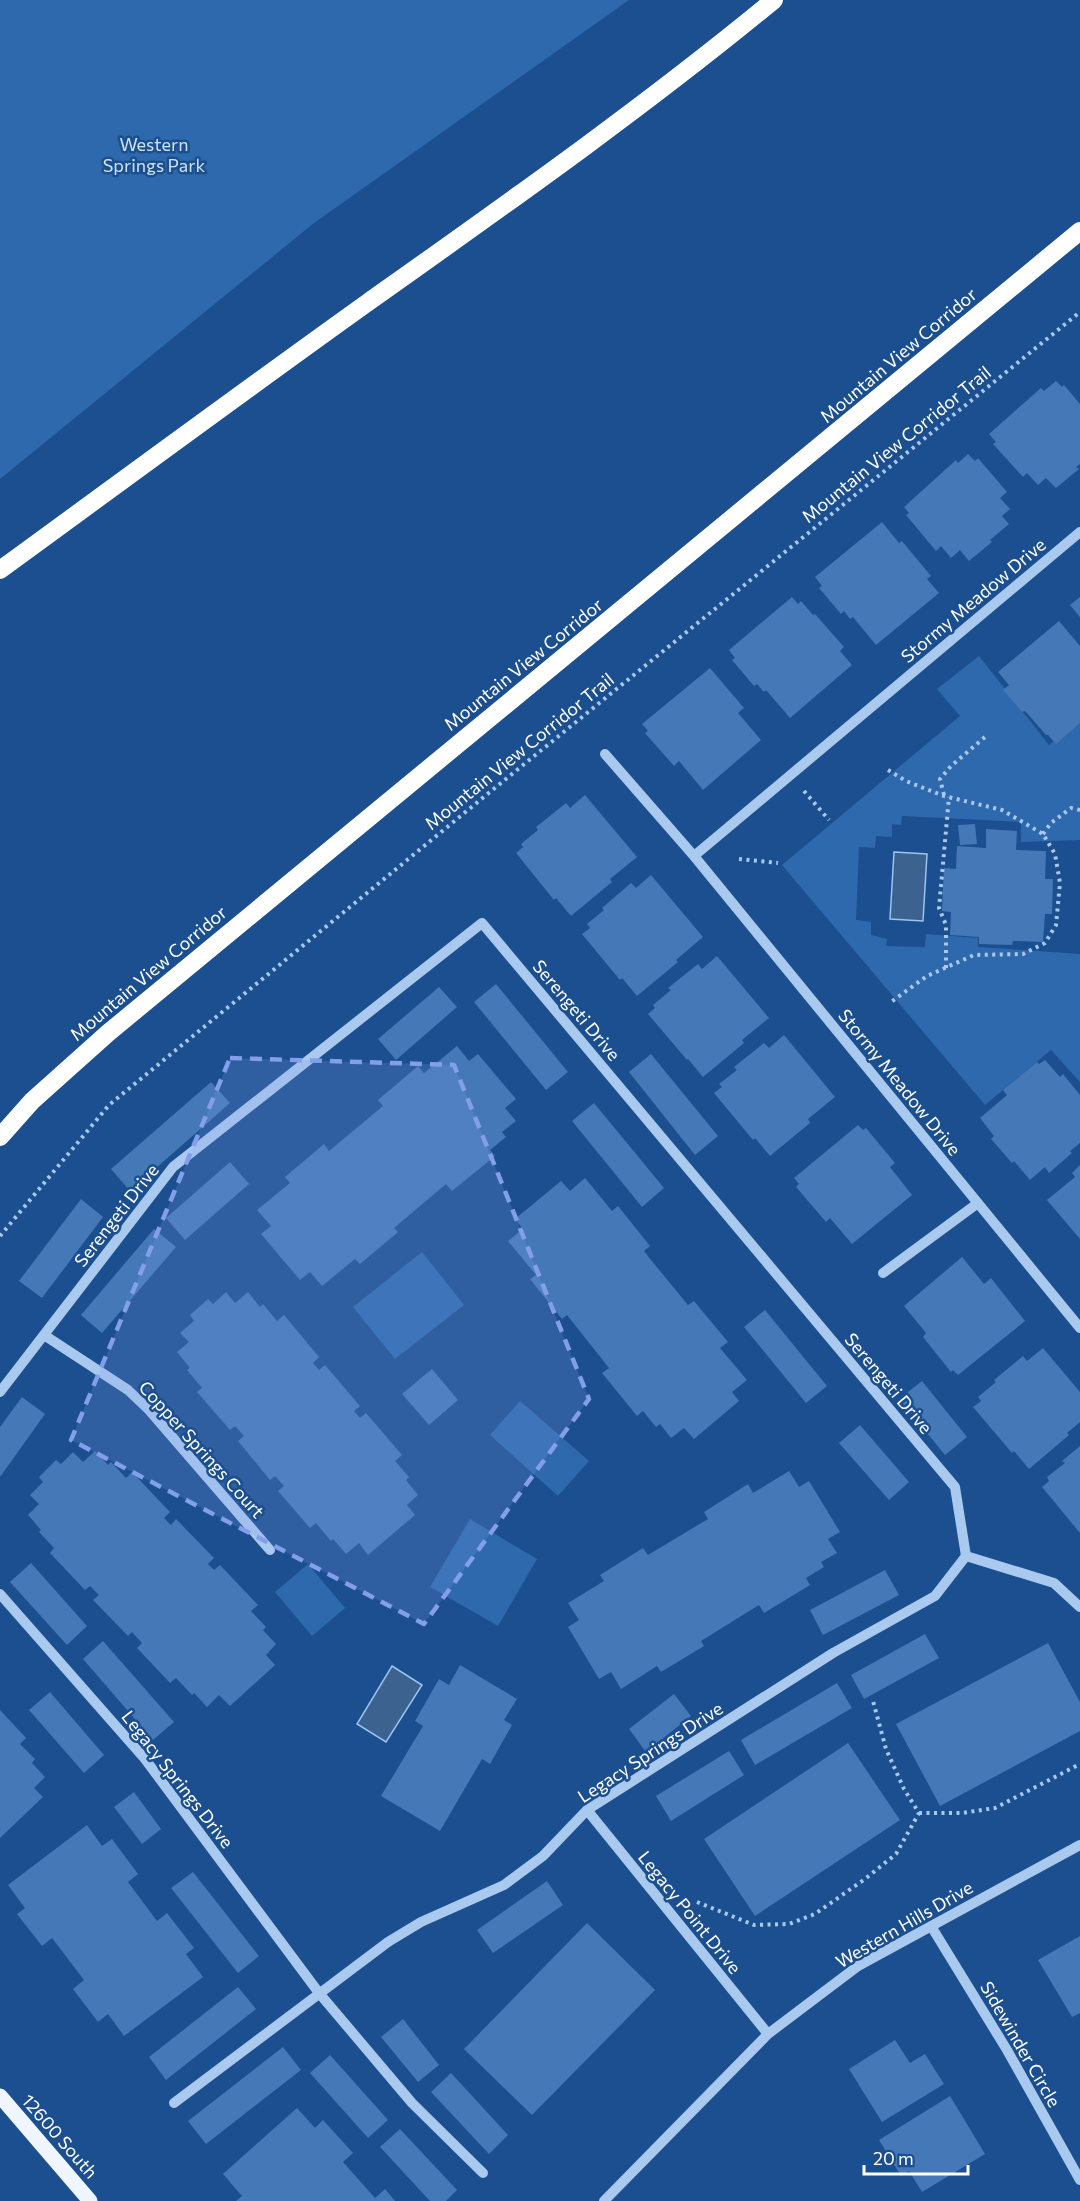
<svg xmlns="http://www.w3.org/2000/svg" width="1080" height="2201" viewBox="0 0 1080 2201" font-family="Commissioner,sans-serif">
<style>
.green{fill:#2e69ad}
.water{fill:#3c6290;stroke:#9cc4f0;stroke-width:1.5}
.building{fill:#4478b7}
.lines{fill:none;stroke-linecap:round;stroke-linejoin:round}
.path{stroke:#a9c9ee;stroke-width:4;stroke-dasharray:3 4.5;stroke-linecap:butt}
.minor{stroke:#a9c9ee;stroke-width:10}
.major{stroke:#f0f6ff;stroke-width:15}
.highway{stroke:#fff;stroke-width:18}
.marked{fill:#839eea;fill-opacity:0.2;stroke:#839eea;stroke-width:4.5;stroke-dasharray:12 8;stroke-linejoin:round}
.labels{text-anchor:middle;dominant-baseline:central;stroke-width:5;stroke-linejoin:round;paint-order:stroke}
.park-label{font-size:18px;fill:#cfe3fa;stroke:#1b4f8f}
.street-label{font-size:18px;fill:#fff;stroke:#1b4f8f}
</style>
<rect width="100%" height="100%" fill="#1b4f8f"/>
<path class="green" d="M 0,0 L 629,0 L 314,223 L 0,479 Z
M 979,656 L 1049,745 L 1080,719 L 1080,840 L 1021,842 L 1021,822 L 902,816 L 901,825 L 892,824 L 892,837 L 876,836 L 875,848 L 859,847 L 856,920 L 871,922 L 871,935 L 887,939 L 886,946 L 925,947 L 926,934 L 978,938 L 978,947 L 1080,954 L 1080,1082 L 1051,1050 L 985,1105 L 782,865 L 960,716 L 937,689 Z
M 422,1252 L 464,1305 L 395,1359 L 353,1307 Z
M 520,1401 L 589,1461 L 558,1496 L 490,1435 Z
M 470,1519 L 537,1559 L 498,1626 L 430,1587 Z
M 308,1564 L 345,1608 L 312,1636 L 275,1592 Z"/>
<path class="water" d="M 894,852 L 927,854 L 923,921 L 890,919 Z
M 392,1666 L 422,1685 L 386,1742 L 357,1724 Z"/>
<path class="building" d="M 1056,381 L 1062,387 L 1064,385 L 1080,404 L 1080,464 L 1076,467 L 1079,469 L 1056,488 L 1046,478 L 1038,485 L 1027,473 L 1023,477 L 993,444 L 996,442 L 989,434 L 1041,388 L 1044,391 Z
M 968,454 L 975,461 L 978,458 L 1007,492 L 1000,498 L 1010,509 L 1002,516 L 1009,524 L 990,540 L 992,542 L 969,561 L 960,550 L 951,558 L 941,546 L 936,551 L 906,515 L 909,513 L 904,507 L 956,460 L 958,463 Z
M 882,522 L 899,543 L 902,541 L 931,576 L 927,579 L 939,593 L 876,645 L 853,617 L 850,619 L 844,611 L 841,614 L 819,588 L 822,586 L 815,577 Z
M 792,597 L 798,604 L 801,601 L 813,615 L 815,614 L 844,647 L 840,651 L 852,665 L 790,718 L 766,690 L 764,692 L 757,684 L 754,686 L 732,660 L 735,658 L 729,650 Z
M 1080,597 L 1080,617 L 1070,605 Z
M 1059,621 L 1080,646 L 1080,723 L 1056,744 L 1048,735 L 1046,735 L 1025,711 L 1022,712 L 1003,690 L 1009,685 L 998,672 Z
M 710,668 L 744,708 L 738,713 L 761,740 L 703,790 L 679,761 L 674,766 L 645,733 L 648,731 L 642,724 Z
M 585,795 L 637,857 L 610,879 L 612,882 L 571,916 L 556,898 L 554,900 L 516,853 L 523,847 L 521,844 L 538,830 L 536,827 L 566,803 L 570,808 Z
M 975,824 L 977,844 L 960,845 L 958,825 Z
M 986,829 L 1017,831 L 1016,850 L 1046,851 L 1045,879 L 1053,879 L 1052,914 L 1045,914 L 1043,942 L 1013,941 L 1012,945 L 979,944 L 979,937 L 950,935 L 951,912 L 942,911 L 944,868 L 956,869 L 957,846 L 986,848 Z
M 651,875 L 703,937 L 676,960 L 678,962 L 637,996 L 622,978 L 620,980 L 582,934 L 590,928 L 587,924 L 604,910 L 602,908 L 631,883 L 636,888 Z
M 717,956 L 769,1018 L 742,1040 L 744,1043 L 703,1077 L 688,1059 L 687,1060 L 648,1014 L 655,1008 L 653,1005 L 671,990 L 668,988 L 698,964 L 702,969 Z
M 496,984 L 568,1072 L 546,1090 L 474,1002 Z
M 439,987 L 457,1007 L 396,1060 L 378,1039 Z
M 784,1035 L 835,1097 L 808,1119 L 810,1123 L 770,1156 L 755,1138 L 753,1140 L 714,1093 L 722,1087 L 719,1084 L 737,1070 L 734,1067 L 764,1043 L 769,1048 Z
M 457,1046 L 469,1061 L 478,1054 L 516,1099 L 505,1108 L 516,1121 L 502,1132 L 506,1137 L 490,1150 L 495,1156 L 452,1191 L 446,1184 L 394,1228 L 398,1232 L 360,1264 L 355,1259 L 322,1286 L 310,1272 L 300,1280 L 261,1234 L 271,1226 L 257,1210 L 290,1183 L 285,1177 L 324,1144 L 329,1151 L 383,1106 L 378,1100 L 418,1066 L 424,1073 Z
M 651,1054 L 718,1136 L 695,1155 L 629,1072 Z
M 1045,1060 L 1060,1077 L 1063,1074 L 1080,1095 L 1080,1143 L 1070,1151 L 1072,1153 L 1049,1173 L 1045,1167 L 1030,1180 L 1014,1161 L 1012,1163 L 991,1139 L 994,1136 L 980,1118 L 1007,1095 L 1003,1090 L 1037,1062 L 1039,1064 Z
M 211,1082 L 230,1103 L 130,1191 L 111,1169 Z
M 594,1103 L 664,1188 L 642,1207 L 572,1121 Z
M 858,1125 L 863,1130 L 866,1128 L 895,1163 L 890,1167 L 912,1195 L 852,1244 L 830,1218 L 826,1222 L 796,1187 L 799,1184 L 794,1178 Z
M 230,1162 L 249,1184 L 185,1240 L 166,1218 Z
M 1080,1165 L 1080,1239 L 1047,1200 L 1075,1177 L 1072,1173 Z
M 585,1178 L 612,1211 L 618,1206 L 650,1246 L 644,1251 L 651,1260 L 688,1305 L 694,1301 L 728,1342 L 720,1348 L 747,1380 L 732,1392 L 739,1401 L 694,1439 L 684,1428 L 671,1438 L 660,1424 L 656,1427 L 643,1411 L 637,1416 L 602,1373 L 609,1368 L 567,1315 L 562,1319 L 530,1279 L 536,1275 L 508,1241 L 523,1229 L 515,1219 L 561,1181 L 570,1191 Z
M 81,1199 L 103,1217 L 42,1298 L 19,1281 Z
M 154,1229 L 176,1247 L 102,1333 L 81,1315 Z
M 962,1257 L 984,1284 L 991,1278 L 1025,1321 L 958,1375 L 953,1370 L 951,1372 L 923,1337 L 926,1333 L 904,1306 Z
M 226,1292 L 235,1303 L 248,1292 L 260,1307 L 263,1304 L 277,1321 L 284,1315 L 319,1357 L 313,1363 L 319,1370 L 325,1365 L 360,1406 L 354,1411 L 360,1418 L 366,1413 L 402,1455 L 395,1461 L 409,1477 L 406,1480 L 418,1495 L 407,1505 L 415,1515 L 368,1555 L 359,1543 L 346,1554 L 333,1539 L 331,1541 L 316,1523 L 310,1528 L 278,1491 L 284,1486 L 275,1476 L 270,1480 L 238,1441 L 244,1436 L 235,1426 L 230,1430 L 197,1392 L 202,1388 L 187,1370 L 190,1368 L 177,1352 L 189,1342 L 180,1333 L 194,1321 L 190,1315 L 208,1299 L 213,1304 Z
M 765,1310 L 827,1386 L 806,1403 L 744,1327 Z
M 1043,1348 L 1080,1392 L 1080,1422 L 1067,1433 L 1069,1435 L 1029,1469 L 1014,1451 L 1012,1453 L 973,1407 L 981,1401 L 978,1397 L 996,1382 L 994,1380 L 1023,1356 L 1027,1361 Z
M 432,1369 L 458,1400 L 429,1425 L 402,1394 Z
M 922,1381 L 967,1437 L 945,1455 L 899,1399 Z
M 22,1397 L 45,1414 L 0,1477 L 0,1427 Z
M 860,1425 L 909,1482 L 889,1500 L 839,1443 Z
M 1080,1446 L 1080,1533 L 1042,1487 L 1049,1481 L 1047,1477 L 1065,1463 L 1062,1461 Z
M 95,1451 L 108,1465 L 111,1462 L 126,1478 L 132,1472 L 170,1512 L 164,1518 L 171,1525 L 176,1519 L 214,1558 L 208,1564 L 214,1570 L 220,1565 L 258,1605 L 251,1611 L 266,1627 L 263,1630 L 276,1644 L 266,1655 L 275,1665 L 230,1706 L 219,1695 L 207,1707 L 194,1693 L 192,1695 L 176,1678 L 170,1683 L 137,1648 L 142,1643 L 132,1632 L 128,1636 L 93,1600 L 99,1595 L 90,1586 L 85,1590 L 50,1553 L 54,1548 L 39,1532 L 41,1530 L 28,1515 L 39,1504 L 30,1495 L 43,1482 L 39,1477 L 56,1460 L 61,1464 L 73,1452 L 83,1462 Z
M 789,1471 L 799,1487 L 809,1481 L 840,1532 L 828,1539 L 837,1553 L 821,1562 L 824,1567 L 806,1578 L 810,1585 L 764,1613 L 759,1605 L 701,1641 L 704,1646 L 661,1672 L 657,1666 L 621,1689 L 611,1672 L 599,1679 L 568,1627 L 579,1620 L 568,1603 L 604,1581 L 600,1575 L 643,1548 L 648,1555 L 708,1519 L 704,1512 L 748,1484 L 753,1493 Z
M 31,1563 L 87,1626 L 67,1645 L 10,1582 Z
M 885,1570 L 899,1595 L 823,1635 L 810,1610 Z
M 925,1634 L 939,1658 L 864,1699 L 851,1675 Z
M 103,1641 L 174,1722 L 153,1740 L 83,1659 Z
M 1048,1643 L 1080,1702 L 1080,1731 L 940,1806 L 896,1724 Z
M 460,1665 L 517,1699 L 504,1720 L 512,1725 L 490,1764 L 482,1759 L 440,1831 L 381,1796 L 423,1726 L 415,1721 L 439,1679 L 449,1685 Z
M 837,1683 L 852,1708 L 755,1765 L 741,1740 Z
M 50,1692 L 104,1755 L 84,1773 L 29,1710 Z
M 674,1694 L 691,1716 L 646,1752 L 629,1729 Z
M 0,1710 L 26,1738 L 20,1744 L 35,1759 L 32,1763 L 45,1777 L 34,1788 L 43,1797 L 0,1838 Z
M 848,1743 L 900,1820 L 755,1916 L 704,1839 Z
M 729,1751 L 744,1775 L 671,1821 L 656,1796 Z
M 134,1792 L 161,1829 L 142,1844 L 114,1807 Z
M 87,1825 L 102,1846 L 112,1839 L 138,1874 L 128,1882 L 157,1921 L 167,1913 L 194,1948 L 186,1954 L 203,1977 L 124,2036 L 108,2014 L 98,2022 L 73,1989 L 84,1980 L 52,1938 L 42,1946 L 17,1914 L 25,1908 L 8,1885 Z
M 193,1872 L 259,1956 L 238,1973 L 171,1888 Z
M 547,1881 L 563,1905 L 493,1953 L 477,1930 Z
M 587,1923 L 655,1990 L 532,2115 L 464,2049 Z
M 1080,1936 L 1080,2013 L 1072,2017 L 1038,1960 Z
M 238,1987 L 256,2009 L 166,2080 L 149,2057 Z
M 403,2019 L 439,2065 L 418,2082 L 381,2037 Z
M 895,2040 L 910,2063 L 925,2054 L 944,2084 L 882,2122 L 849,2069 Z
M 283,2047 L 301,2070 L 206,2144 L 188,2121 Z
M 330,2055 L 388,2120 L 368,2138 L 310,2073 Z
M 451,2073 L 508,2135 L 489,2154 L 431,2092 Z
M 950,2096 L 985,2154 L 922,2192 L 909,2171 L 901,2176 L 879,2140 Z
M 297,2108 L 315,2128 L 323,2120 L 353,2153 L 343,2162 L 375,2198 L 385,2189 L 395,2201 L 236,2201 L 242,2196 L 223,2174 Z
M 400,2129 L 457,2190 L 446,2201 L 430,2201 L 380,2147 Z"/>
<g class="lines">
<path class="path" d="M 888,770 L 906,781 L 944,796 L 1002,810 L 1043,834 L 1055,854 L 1060,883 L 1056,925 L 1045,943 L 1023,954 L 974,955 L 927,976 L 891,1002
M 804,791 L 829,820
M 944,795 L 940,779 L 951,766 L 985,737
M 1043,834 L 1051,823 L 1071,808 L 1080,810
M 739,859 L 778,863
M 946,968 L 946,925 L 939,908 L 949,797
M 0,1236 L 109,1105 L 485,796 L 1080,312
M 919,1813 L 962,1813 L 995,1808 L 1080,1764
M 697,1902 L 754,1925 L 789,1924 L 815,1914 L 865,1879 L 896,1854 L 919,1813 L 904,1789 L 886,1749 L 873,1701"/>
<path class="minor" d="M 605,754 L 694,856 L 1080,1328
M 694,856 L 1080,532
M 883,1273 L 978,1203
M 44,1335 L 128,1390 L 149,1410 L 270,1550
M 0,1392 L 173,1167 L 482,923 L 955,1487 L 966,1556 L 1054,1583 L 1080,1607
M 0,1594 L 145,1759 L 319,1993 L 412,2103 L 483,2173
M 587,1810 L 768,2034
M 931,1926 L 1007,2050 L 1080,2180
M 174,2103 L 388,1942 L 421,1922 L 504,1885 L 543,1856 L 587,1810 L 833,1653 L 935,1596 L 966,1556
M 604,2201 L 768,2034 L 858,1966 L 1080,1845"/>
<path class="major" d="M 0,2096 L 90,2201"/>
<path class="highway" d="M 0,570 C 122,481 244,391 367,303 C 505,205 643,108 774,0
M 0,1137 L 32,1101 L 108,1033 L 1080,231"/>
</g>
<path class="marked" d="M 230,1058 L 454,1065 L 589,1399 L 424,1624 L 71,1440 Z"/>
<g class="labels">
<g class="park-label">
<text x="154" y="144">Western<tspan x="154" dy="21">Springs Park</tspan></text>
</g>
<g class="street-label">
<text transform="translate(898 355) rotate(-40)">Mountain View Corridor</text>
<text transform="translate(896 444) rotate(-39)">Mountain View Corridor Trail</text>
<text transform="translate(973 600) rotate(-40)">Stormy Meadow Drive</text>
<text transform="translate(523 664) rotate(-39)">Mountain View Corridor</text>
<text transform="translate(519 751) rotate(-39)">Mountain View Corridor Trail</text>
<text transform="translate(148 973) rotate(-40)">Mountain View Corridor</text>
<text transform="translate(577 1010) rotate(50)">Serengeti Drive</text>
<text transform="translate(900 1082) rotate(51)">Stormy Meadow Drive</text>
<text transform="translate(116 1215) rotate(-52)">Serengeti Drive</text>
<text transform="translate(889 1383) rotate(50)">Serengeti Drive</text>
<text transform="translate(202 1449) rotate(48)">Copper Springs Court</text>
<text transform="translate(650 1752) rotate(-33)">Legacy Springs Drive</text>
<text transform="translate(178 1779) rotate(52)">Legacy Springs Drive</text>
<text transform="translate(690 1912) rotate(51)">Legacy Point Drive</text>
<text transform="translate(904 1924) rotate(-30)">Western Hills Drive</text>
<text transform="translate(1021 2044) rotate(60)">Sidewinder Circle</text>
<text transform="translate(60 2136) rotate(49)">12600 South</text>
</g>
</g>
<path d="M864 2165v9h104v-9" fill="none" stroke="#ffffff" stroke-width="3"/>
<text x="873" y="2165" font-size="18" fill="#ffffff" stroke="#1b4f8f" stroke-width="4.5" paint-order="stroke">20 m</text>
</svg>
